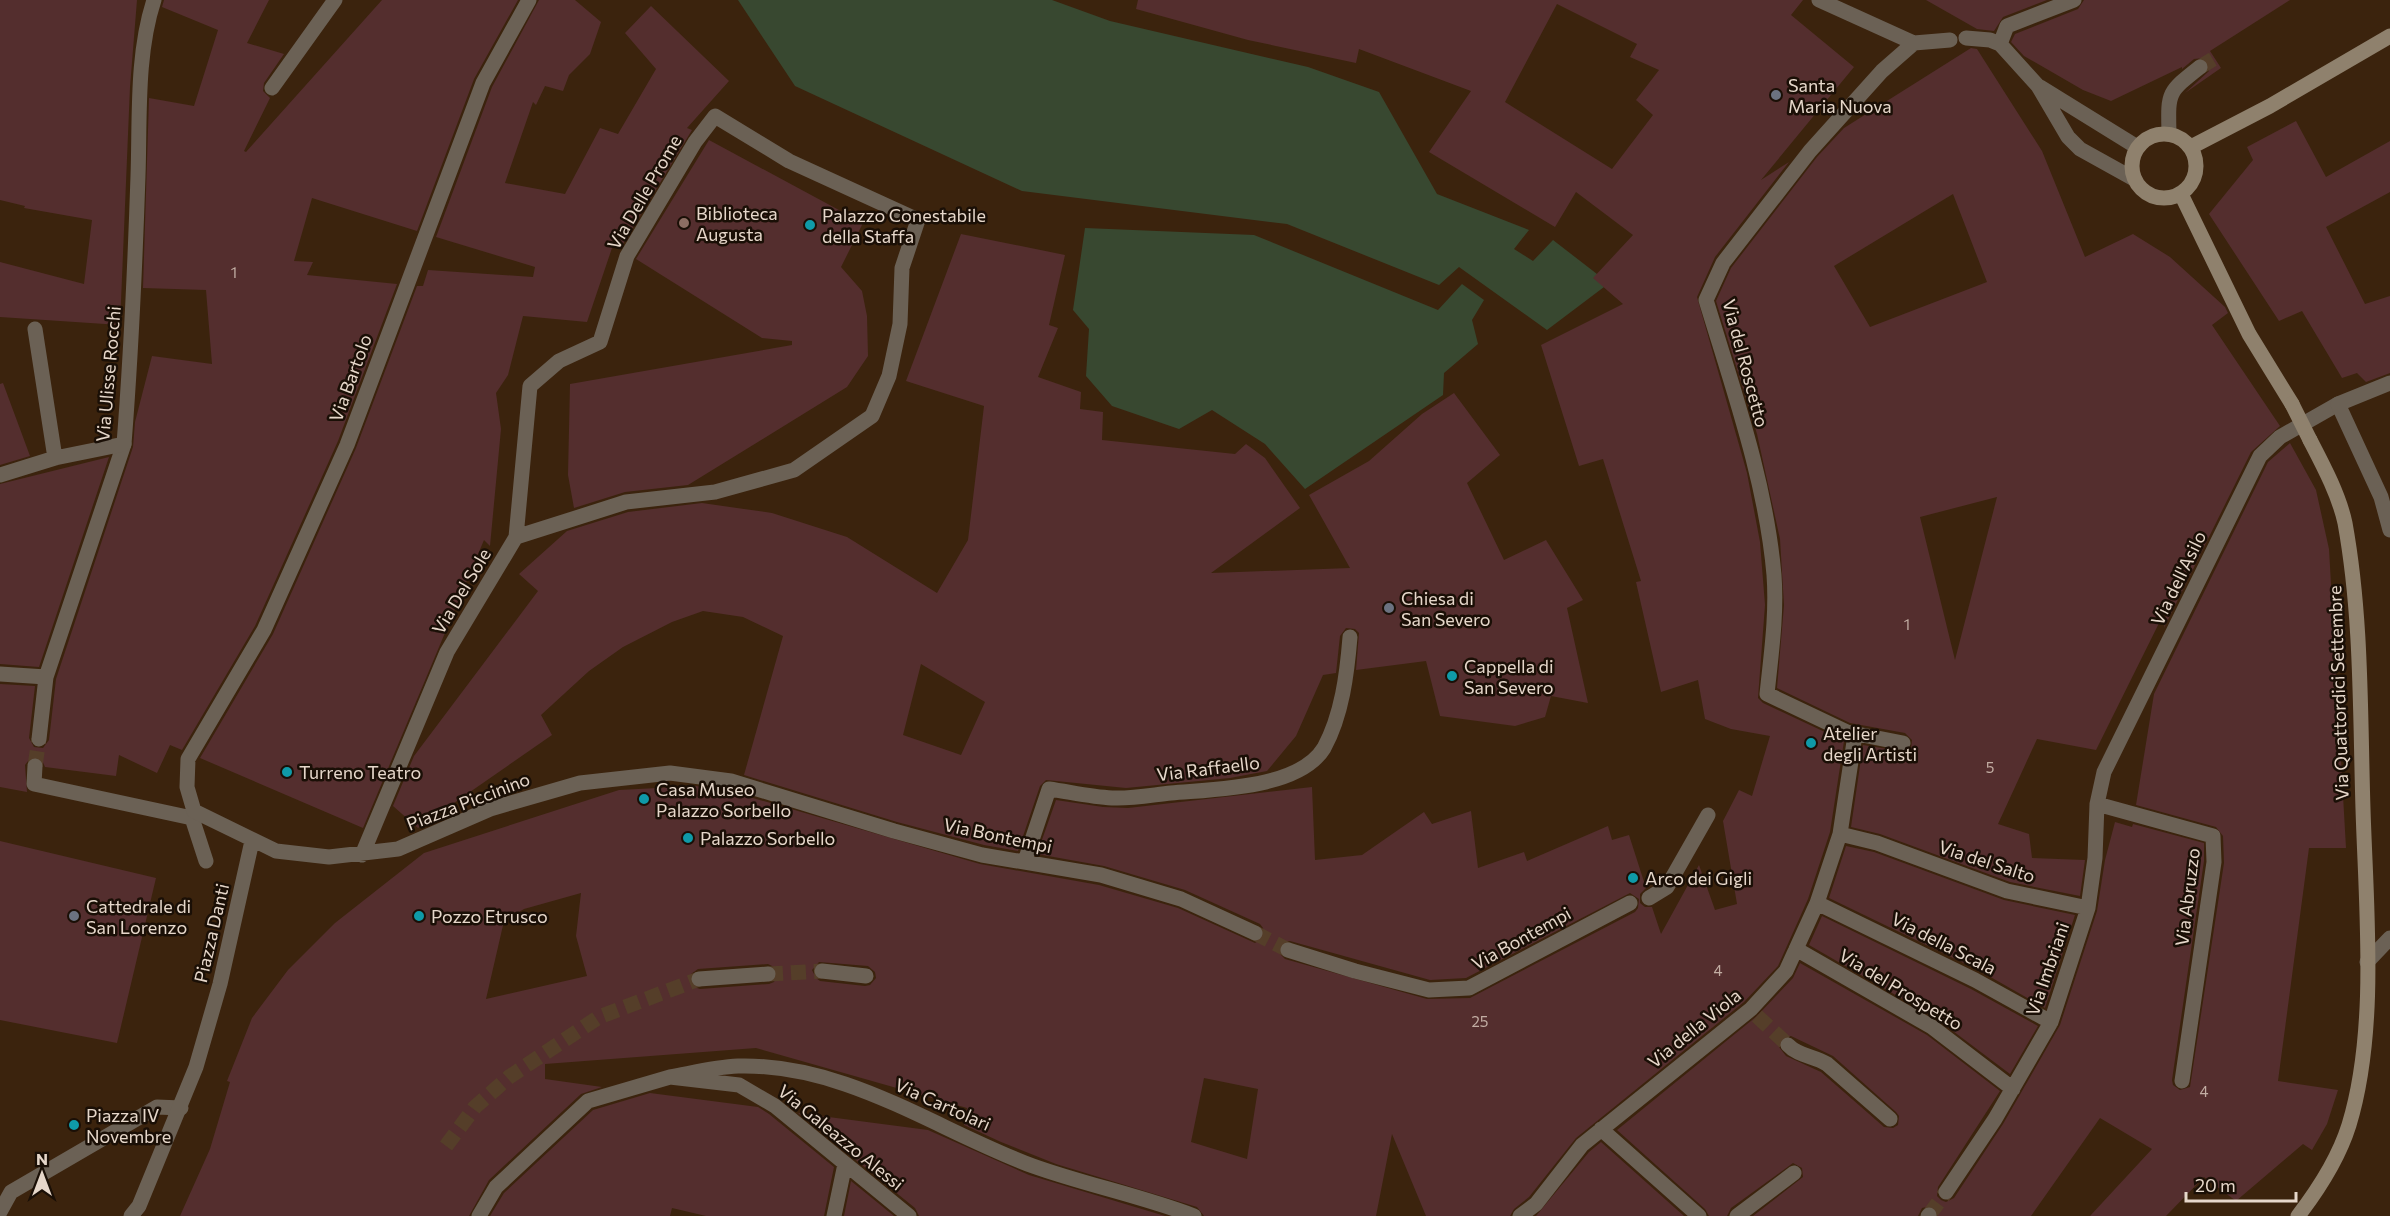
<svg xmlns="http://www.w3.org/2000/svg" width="2390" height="1216" viewBox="0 0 2390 1216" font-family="Commissioner,sans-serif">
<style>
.green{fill:#384830}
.building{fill:#542e2e;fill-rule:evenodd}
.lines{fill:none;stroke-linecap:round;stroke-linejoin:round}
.pedestrian-tunnel{stroke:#553e29;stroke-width:15;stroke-dasharray:15 8;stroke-linecap:butt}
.minor-tunnel{stroke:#553e29;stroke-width:15;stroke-dasharray:15 8;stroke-linecap:butt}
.pedestrian{stroke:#6b6155;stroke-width:15}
.minor{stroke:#6b6155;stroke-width:15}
.tertiary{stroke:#6b6155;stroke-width:15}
.secondary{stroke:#8f816d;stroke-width:15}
.secondary-bridge{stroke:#8f816d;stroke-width:15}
.worship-dot{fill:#6b7280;stroke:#1a0f06;stroke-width:2}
.education-dot{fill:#8d6e63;stroke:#1a0f06;stroke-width:2}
.culture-dot{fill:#0f9aa8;stroke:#1a0f06;stroke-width:2}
.labels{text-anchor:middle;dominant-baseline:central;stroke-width:5;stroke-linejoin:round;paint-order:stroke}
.number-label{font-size:15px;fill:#c2ada3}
.poi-label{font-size:18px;fill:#e6d7ca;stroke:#1a0f06;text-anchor:start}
.street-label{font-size:18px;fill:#e6d7ca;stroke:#1a0f06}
</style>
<rect width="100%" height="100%" fill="#3b230d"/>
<path class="green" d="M 738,0 L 1052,0 L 1110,21 L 1308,67 L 1379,92 L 1437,194 L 1529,230 L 1514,249 L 1533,261 L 1553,240 L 1597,274 L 1604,287 L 1547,330 L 1459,267 L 1439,285 L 1287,224 L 1022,191 L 795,86 Z
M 1085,228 L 1254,235 L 1438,310 L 1462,284 L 1484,300 L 1472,320 L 1478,344 L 1444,373 L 1443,395 L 1305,489 L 1265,444 L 1212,410 L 1179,429 L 1112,406 L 1086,376 L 1089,329 L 1073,310 Z"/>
<path class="building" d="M 0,0 L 137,0 L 130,87 L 120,325 L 0,317 L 0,262 L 84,284 L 92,220 L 24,208 L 25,206 L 0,200 Z
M 164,0 L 269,0 L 247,43 L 284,54 L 264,83 L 263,91 L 270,98 L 244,151 L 246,152 L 382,0 L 518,0 L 474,79 L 417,231 L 312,198 L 294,261 L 313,262 L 307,275 L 397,284 L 338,441 L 255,626 L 182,750 L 170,745 L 157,773 L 119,755 L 116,776 L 45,767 L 41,758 L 31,757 L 25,765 L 27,792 L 0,787 L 0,684 L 35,686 L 29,738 L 34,747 L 43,748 L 49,740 L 56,679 L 133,447 L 135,422 L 152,356 L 212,364 L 206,290 L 143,288 L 149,98 L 194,106 L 218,30 L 162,7 Z
M 539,0 L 575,0 L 601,22 L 590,54 L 569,75 L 563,91 L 545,86 L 536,105 L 533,102 L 505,183 L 565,194 L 600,128 L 618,134 L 656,69 L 625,33 L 651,6 L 729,81 L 687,128 L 692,130 L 620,249 L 613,245 L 587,322 L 523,316 L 508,375 L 496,393 L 501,429 L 490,546 L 484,540 L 363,828 L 200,758 L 273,634 L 356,448 L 417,286 L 423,286 L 428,270 L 533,277 L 535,267 L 436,237 L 492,87 Z
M 1138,0 L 1803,0 L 1791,15 L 1854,67 L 1761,180 L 1789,162 L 1715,257 L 1697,297 L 1747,473 L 1760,542 L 1765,605 L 1758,698 L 1763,703 L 1844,741 L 1830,832 L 1808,899 L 1778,966 L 1744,1002 L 1576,1138 L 1529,1197 L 1514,1209 L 1510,1216 L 1426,1216 L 1392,1134 L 1376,1216 L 1204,1216 L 1197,1207 L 1056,1164 L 1001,1142 L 964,1125 L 967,1108 L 756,1048 L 545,1064 L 545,1079 L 602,1087 L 581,1094 L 489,1180 L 469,1216 L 180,1216 L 210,1149 L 230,1082 L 227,1081 L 252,1018 L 288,970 L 335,923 L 424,853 L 619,790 L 696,786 L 729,791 L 980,864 L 1099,885 L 1178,908 L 1255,943 L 1264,937 L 1263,928 L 1260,924 L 1185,890 L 1104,866 L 1037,854 L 1056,800 L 1103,807 L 1128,808 L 1312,787 L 1315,860 L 1362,855 L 1424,812 L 1432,824 L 1471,811 L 1478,868 L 1524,852 L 1527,861 L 1608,826 L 1612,840 L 1629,835 L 1646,888 L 1640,894 L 1640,903 L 1645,907 L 1652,907 L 1661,934 L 1699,865 L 1715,910 L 1737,904 L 1723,821 L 1739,790 L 1752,796 L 1770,736 L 1731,729 L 1705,719 L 1698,680 L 1661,692 L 1636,582 L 1641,581 L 1603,459 L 1579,466 L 1541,345 L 1623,304 L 1593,278 L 1633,235 L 1576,192 L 1555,227 L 1429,152 L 1471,91 L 1359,49 L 1356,63 L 1248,40 L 1136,9 ZM 1557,4 L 1637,44 L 1630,57 L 1659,70 L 1636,100 L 1653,115 L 1612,169 L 1505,102 ZM 581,893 L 576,936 L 587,976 L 486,999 L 504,921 L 524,909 ZM 1630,893 L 1639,899 L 1638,908 L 1635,912 L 1470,998 L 1427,999 L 1285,959 L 1278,952 L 1282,942 L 1290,941 L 1430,980 L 1466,978 ZM 819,962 L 868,966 L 875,972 L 876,978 L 870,985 L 865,986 L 820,981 L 816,978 L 812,970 ZM 768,964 L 776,968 L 778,974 L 774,982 L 769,984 L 700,989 L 694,987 L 689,980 L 691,974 L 698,969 ZM 1204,1078 L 1258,1089 L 1247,1159 L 1191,1142 Z
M 1926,0 L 2047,0 L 2003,17 L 1994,31 L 1977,29 Z
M 2084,0 L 2290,0 L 2210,51 L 2221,68 L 2185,93 L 2209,71 L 2209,65 L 2204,58 L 2194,59 L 2182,69 L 2182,67 L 2111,101 L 2083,90 L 2024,56 L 2011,42 L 2015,34 L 2078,9 Z
M 1971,48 L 1977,49 L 2042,151 L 2085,257 L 2133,234 L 2170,257 L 2225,307 L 2228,313 L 2212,325 L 2280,426 L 2251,452 L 2164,628 L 2167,607 L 2096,750 L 2037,739 L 1998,824 L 2029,834 L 2032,858 L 2085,860 L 2080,896 L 2010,882 L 1880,834 L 1851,827 L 1863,745 L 1906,752 L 1911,749 L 1912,740 L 1905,733 L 1850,723 L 1777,688 L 1784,605 L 1780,539 L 1757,434 L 1716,301 L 1731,268 L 1817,157 L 1844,128 ZM 1953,194 L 1987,282 L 1870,327 L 1834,266 ZM 1997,497 L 1955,660 L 1920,517 Z
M 2296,121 L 2326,177 L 2390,141 L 2390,192 L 2326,227 L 2365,304 L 2390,296 L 2390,373 L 2366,382 L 2357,373 L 2342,378 L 2302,311 L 2279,321 L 2209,214 L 2253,160 L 2247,147 Z
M 709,140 L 863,223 L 841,267 L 862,291 L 867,316 L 868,356 L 847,387 L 688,485 L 625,492 L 574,508 L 568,475 L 570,384 L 792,345 L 792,341 L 762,338 L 636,259 Z
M 961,234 L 1065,255 L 1049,325 L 1058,328 L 1038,377 L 1081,392 L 1080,409 L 1103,412 L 1102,440 L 1235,454 L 1246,444 L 1265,458 L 1300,508 L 1211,573 L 1350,568 L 1309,495 L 1369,461 L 1422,414 L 1454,393 L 1500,455 L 1467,483 L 1504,560 L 1546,540 L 1583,600 L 1567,608 L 1588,703 L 1551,696 L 1545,717 L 1515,726 L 1440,716 L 1426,661 L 1356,670 L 1359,633 L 1355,629 L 1346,628 L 1340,636 L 1336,673 L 1323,675 L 1296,736 L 1267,771 L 1230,778 L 1126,788 L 1046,780 L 1040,786 L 1018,851 L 984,845 L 897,822 L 744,775 L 783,636 L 743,617 L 703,611 L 672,622 L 623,647 L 589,671 L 541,715 L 552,735 L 418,828 L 393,806 L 414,756 L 538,591 L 519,574 L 567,531 L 628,512 L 702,503 L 772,513 L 847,537 L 937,593 L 968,540 L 984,406 L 906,381 ZM 921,664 L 985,702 L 961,755 L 903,735 Z
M 3,383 L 30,456 L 0,465 L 0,384 Z
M 2290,443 L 2316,490 L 2329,549 L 2346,848 L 2309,848 L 2278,1081 L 2338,1090 L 2327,1124 L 2312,1150 L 2303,1144 L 2236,1201 L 2204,1177 L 2166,1216 L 2090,1216 L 2152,1149 L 2100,1118 L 2031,1216 L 1938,1216 L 1936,1209 L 1931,1206 L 1922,1208 L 1918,1216 L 1753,1216 L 1803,1177 L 1802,1168 L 1793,1163 L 1731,1208 L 1727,1216 L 1709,1216 L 1705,1209 L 1617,1130 L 1757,1016 L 1793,978 L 1800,963 L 1927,1035 L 2000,1091 L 1938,1187 L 1937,1196 L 1941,1200 L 1946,1202 L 1954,1198 L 2003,1124 L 2060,1025 L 2097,911 L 2105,860 L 2115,822 L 2132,827 L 2133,824 L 2204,843 L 2204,861 L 2172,1080 L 2173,1085 L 2180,1090 L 2190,1087 L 2224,863 L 2223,836 L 2216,827 L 2136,805 L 2154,694 L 2268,462 ZM 1784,1036 L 1791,1036 L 1833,1056 L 1896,1112 L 1899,1116 L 1898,1125 L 1893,1128 L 1884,1127 L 1821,1072 L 1786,1056 L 1779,1047 L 1779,1042 Z
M 109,457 L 39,667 L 0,664 L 0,484 Z
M 0,841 L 156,878 L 117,1043 L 0,1020 Z
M 1846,846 L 1874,852 L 2004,900 L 2075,915 L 2045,1008 L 1980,971 L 1829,898 Z
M 1822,916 L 1971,989 L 2038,1026 L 2010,1074 L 1937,1019 L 1809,945 Z
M 650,1093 L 758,1107 L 769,1114 L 834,1167 L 824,1216 L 706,1216 L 672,1208 L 670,1216 L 490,1216 L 504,1193 L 593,1110 Z
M 798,1113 L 928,1130 L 1029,1175 L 1165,1216 L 919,1216 L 915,1208 Z
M 1601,1142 L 1684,1216 L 1536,1216 L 1589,1152 Z
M 851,1181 L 894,1216 L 844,1216 Z"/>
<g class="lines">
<path class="pedestrian-tunnel" d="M 35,766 L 39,739
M 768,974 L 822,971
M 446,1146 L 475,1107 L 509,1077 L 599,1017 L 699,979"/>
<path class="minor-tunnel" d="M 2200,67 L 2215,58
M 1255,933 L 1288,950
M 1757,1016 L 1788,1045
M 1929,1215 L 1946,1192"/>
<path class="pedestrian" d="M 0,674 L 46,677
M 39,739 L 46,677 L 124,444
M 35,766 L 34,784 L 192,818 L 194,811
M 192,818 L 206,861
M 822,971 L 866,976
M 699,979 L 768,974
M 0,1212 L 11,1192 L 157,1107 L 181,1108"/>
<path class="minor" d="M 529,0 L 483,83 L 347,445 L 264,630 L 188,759 L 187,787 L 194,811 L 276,851 L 329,857 L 398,849 L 490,809 L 580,783 L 670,773 L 731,781 L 894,831 L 982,855 L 1101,875 L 1181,899 L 1255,933
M 1819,0 L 1914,43 L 1950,40
M 1966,38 L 1990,40 L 2000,44 L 2038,86 L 2068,137 L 2080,149 L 2134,179
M 2000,44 L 2007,26 L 2074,0
M 2040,87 L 2137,147
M 272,88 L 335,0
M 2169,134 C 2168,92 2167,93 2200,67
M 35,329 L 55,458
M 0,475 L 55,458 L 124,444 C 131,355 135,266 138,176 C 140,119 136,55 154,0
M 1855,735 L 1840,834 L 1877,843 L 2007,891 L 2088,908
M 1903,743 L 1847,732 L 1767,694 C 1771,655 1777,615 1774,575 C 1766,482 1733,389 1706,300 L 1723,263 L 1810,151 L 1882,71 L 1914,43
M 2097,804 L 2213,836 L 2214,862 L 2182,1081
M 362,855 L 447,652 L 516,537 L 626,502 L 715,492 L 794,470 L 872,416 L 889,376 L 900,324 L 902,268 L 918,220 L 789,161 L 715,116 L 695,142 L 627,256 L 600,342 L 559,361 L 530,386 L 516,537
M 1025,861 L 1049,789 C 1070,792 1091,797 1112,798 C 1132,799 1152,795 1171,793 C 1214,789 1299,789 1324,748 C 1342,715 1347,674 1350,637
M 1649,898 L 1667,887 L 1708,815
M 1817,903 L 1975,980 L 2051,1022
M 1796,949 L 1932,1027 L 2013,1089
M 1288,950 L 1355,971 L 1429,990 L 1469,988 L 1630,903
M 1788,1045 C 1798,1056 1814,1056 1827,1064 L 1890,1119
M 670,1077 C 692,1073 715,1067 738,1066 C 846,1063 936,1130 1033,1166 C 1086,1185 1142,1196 1194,1216
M 1601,1129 L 1699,1216
M 1946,1192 L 1995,1119 L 2051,1022 L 2088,908 L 2095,858 L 2097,804 L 2104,772 L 2260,456 L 2280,437 L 2338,404
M 131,1216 L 139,1206 L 196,1067 L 220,984 L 252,841
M 479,1216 L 496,1187 L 588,1101 L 670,1077 L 739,1085 L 775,1106 L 909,1216
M 834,1216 L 845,1164
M 1520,1216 L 1536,1204 L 1582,1145 L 1751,1009 L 1786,971 L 1817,903 L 1840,834
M 1737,1216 L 1794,1173
M 1928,1216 L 1929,1215"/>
<path class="tertiary" d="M 2390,383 L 2338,404 L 2381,497 L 2390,530
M 2367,962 L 2390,938"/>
<path class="secondary" d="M2132 166a32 32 0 1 1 64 0a32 32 0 1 1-64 0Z
M 2191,147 L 2270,106 L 2390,36
M 2181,194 L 2249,334 L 2292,404
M 2298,1216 C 2318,1190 2339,1157 2349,1125 C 2378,1030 2366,908 2363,809 C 2360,713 2362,617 2345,523 C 2339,495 2323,465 2310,440"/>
<path class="secondary-bridge" d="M 2292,404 L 2310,440"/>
</g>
<g class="worship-dot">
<circle cx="1776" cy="95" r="6"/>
<circle cx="1389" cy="608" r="6"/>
<circle cx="74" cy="916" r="6"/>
</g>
<circle class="education-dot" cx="684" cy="223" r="6"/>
<g class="culture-dot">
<circle cx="810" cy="225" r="6"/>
<circle cx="1452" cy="676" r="6"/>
<circle cx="1811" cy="743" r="6"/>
<circle cx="287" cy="772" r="6"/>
<circle cx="644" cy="799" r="6"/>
<circle cx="688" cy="838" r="6"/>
<circle cx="1633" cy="878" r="6"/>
<circle cx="419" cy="916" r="6"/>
<circle cx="74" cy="1125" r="6"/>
</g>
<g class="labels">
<g class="number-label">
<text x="234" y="272">1</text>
<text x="1907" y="624">1</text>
<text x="1990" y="767">5</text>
<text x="1718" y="970">4</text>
<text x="1480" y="1021">25</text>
<text x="2204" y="1091">4</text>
</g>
<g class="poi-label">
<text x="1788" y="85">Santa<tspan x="1788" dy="21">Maria Nuova</tspan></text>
<text x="696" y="213">Biblioteca<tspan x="696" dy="21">Augusta</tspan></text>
<text x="822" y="215">Palazzo Conestabile<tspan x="822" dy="21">della Staffa</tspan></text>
<text x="1401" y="598">Chiesa di<tspan x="1401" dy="21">San Severo</tspan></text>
<text x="1464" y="666">Cappella di<tspan x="1464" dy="21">San Severo</tspan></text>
<text x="1823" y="733">Atelier<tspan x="1823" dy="21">degli Artisti</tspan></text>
<text x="299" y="772">Turreno Teatro</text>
<text x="656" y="789">Casa Museo<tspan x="656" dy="21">Palazzo Sorbello</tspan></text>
<text x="700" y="838">Palazzo Sorbello</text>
<text x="1645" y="878">Arco dei Gigli</text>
<text x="86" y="906">Cattedrale di<tspan x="86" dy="21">San Lorenzo</tspan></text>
<text x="431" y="916">Pozzo Etrusco</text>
<text x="86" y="1115">Piazza IV<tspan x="86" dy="21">Novembre</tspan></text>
</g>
<g class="street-label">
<text transform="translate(644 192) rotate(-60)">Via Delle Prome</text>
<text transform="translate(1746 363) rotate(75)">Via del Roscetto</text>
<text transform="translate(108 374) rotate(-85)">Via Ulisse Rocchi</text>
<text transform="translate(350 378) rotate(-70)">Via Bartolo</text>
<text transform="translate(2178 578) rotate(-64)">Via dell'Asilo</text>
<text transform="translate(461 591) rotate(-59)">Via Del Sole</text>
<text transform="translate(2338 693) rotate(-92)">Via Quattordici Settembre</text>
<text transform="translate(1208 768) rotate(-7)">Via Raffaello</text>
<text transform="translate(468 801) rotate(-21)">Piazza Piccinino</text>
<text transform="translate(998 835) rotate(12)">Via Bontempi</text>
<text transform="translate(1987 861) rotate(18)">Via del Salto</text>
<text transform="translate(2187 897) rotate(-83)">Via Abruzzo</text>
<text transform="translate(211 933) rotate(-77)">Piazza Danti</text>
<text transform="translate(1521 938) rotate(-29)">Via Bontempi</text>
<text transform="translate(1944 943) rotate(27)">Via della Scala</text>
<text transform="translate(2047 969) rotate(-71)">Via Imbriani</text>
<text transform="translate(1901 989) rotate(31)">Via del Prospetto</text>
<text transform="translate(1694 1028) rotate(-39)">Via della Viola</text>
<text transform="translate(943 1104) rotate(24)">Via Cartolari</text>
<text transform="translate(841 1137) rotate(39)">Via Galeazzo Alessi</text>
</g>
</g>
<g transform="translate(42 1174)" stroke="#1a0f06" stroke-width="4.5" paint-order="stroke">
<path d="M0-4.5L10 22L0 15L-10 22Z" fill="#e6d7ca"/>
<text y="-9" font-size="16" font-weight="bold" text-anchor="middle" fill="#e6d7ca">N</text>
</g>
<path d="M2186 1192v9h110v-9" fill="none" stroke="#e6d7ca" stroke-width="3"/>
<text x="2195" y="1192" font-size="18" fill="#e6d7ca" stroke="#1a0f06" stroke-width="4.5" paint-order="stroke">20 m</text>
</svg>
